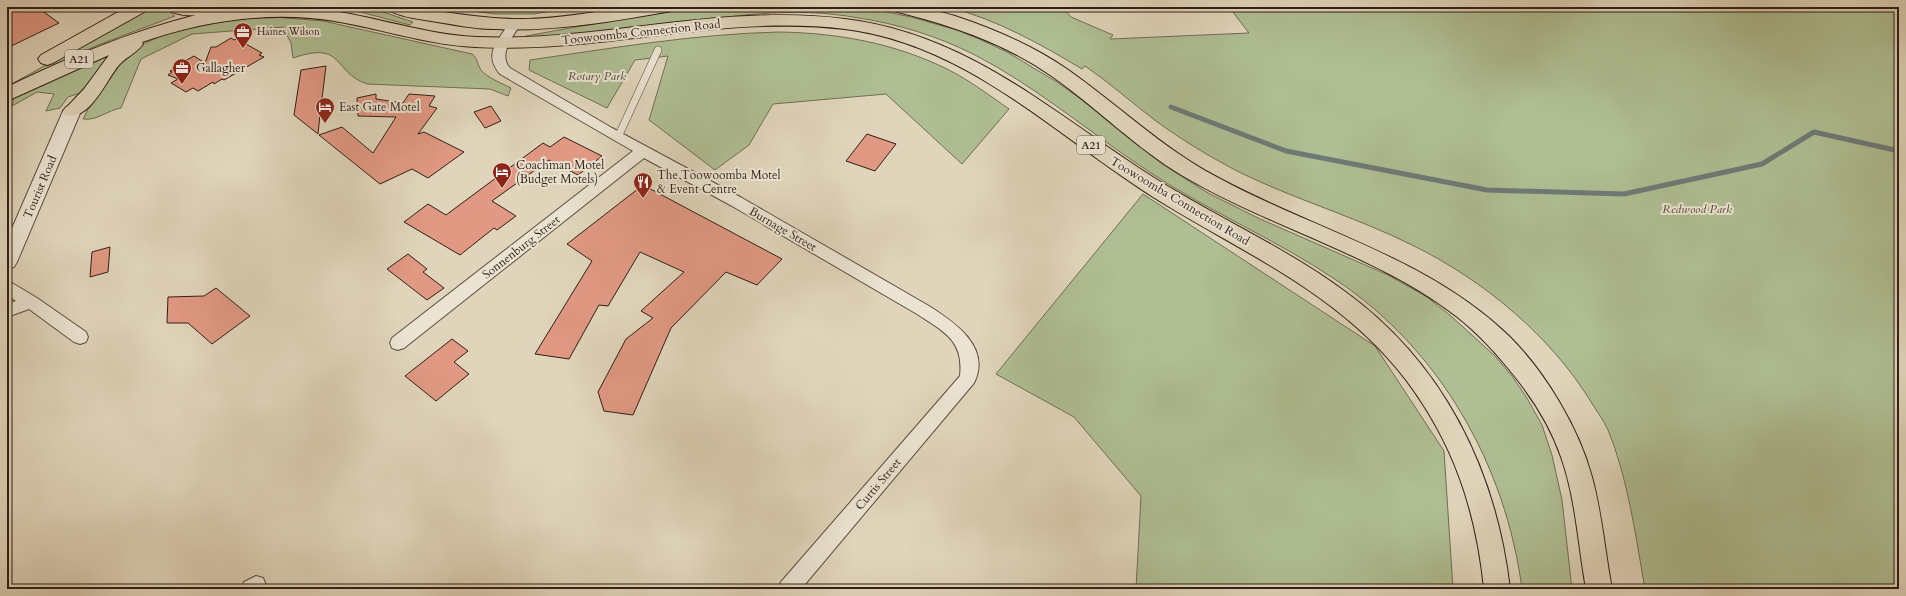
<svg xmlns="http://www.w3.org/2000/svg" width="1906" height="596" viewBox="0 0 1906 596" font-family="Cardo,serif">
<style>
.green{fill:#afbe93;stroke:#706e54}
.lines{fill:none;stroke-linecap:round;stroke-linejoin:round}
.stream{stroke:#6e7a77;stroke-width:5}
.building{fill:#e19983;stroke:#311e16}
.service-casing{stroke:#5d4c3f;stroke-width:8}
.minor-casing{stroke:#5d4c3f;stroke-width:2}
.tertiary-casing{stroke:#5d4c3f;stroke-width:2}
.trunk-casing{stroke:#311e16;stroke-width:2}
.service{stroke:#ebe4d3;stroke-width:7}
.minor{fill:#ebe4d3;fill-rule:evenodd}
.tertiary{fill:#ebe4d3;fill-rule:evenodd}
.trunk{fill:#e0d5bb;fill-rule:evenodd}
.labels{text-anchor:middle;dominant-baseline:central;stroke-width:4;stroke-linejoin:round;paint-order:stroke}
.far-poi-label{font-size:10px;fill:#311e16;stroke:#ebe4d3;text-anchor:start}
.shield{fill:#ebe4d3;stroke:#69594f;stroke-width:1}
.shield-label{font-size:11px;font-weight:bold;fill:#311e16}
.street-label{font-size:12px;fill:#311e16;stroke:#ebe4d3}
.poi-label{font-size:12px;fill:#311e16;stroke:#ebe4d3;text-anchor:start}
.park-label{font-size:12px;font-style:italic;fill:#504635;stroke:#ebe4d3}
</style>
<rect width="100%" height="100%" fill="#e0d5bb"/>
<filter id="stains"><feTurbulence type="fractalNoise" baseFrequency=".005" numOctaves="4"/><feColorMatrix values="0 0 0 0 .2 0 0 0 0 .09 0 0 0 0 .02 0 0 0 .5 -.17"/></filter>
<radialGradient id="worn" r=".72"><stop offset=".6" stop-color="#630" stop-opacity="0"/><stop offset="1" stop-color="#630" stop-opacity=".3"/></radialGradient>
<path class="green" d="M 151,7 L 164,7 L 175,16 L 98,45 L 8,86 Z
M 341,7 L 368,7 L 413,22 L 410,25 Z
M 441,7 L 522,8 L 524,7 L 574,7 L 534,14 L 495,14 Z
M 706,7 L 863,7 L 911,17 L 957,30 L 979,39 L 1007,52 L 1057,82 L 1082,100 L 1162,164 L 1208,193 L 1258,218 L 1388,275 L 1427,297 L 1451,316 L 1495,356 L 1512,376 L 1527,398 L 1542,425 L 1552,455 L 1562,500 L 1572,589 L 1522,589 C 1506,466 1440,349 1336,280 C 1277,240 1210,212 1151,173 C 1091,134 1036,86 973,54 C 937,36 898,24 859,18 C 826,12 791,11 758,14 C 737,15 717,19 696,22 C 639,27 583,33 527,39 L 526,36 C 586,25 646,14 706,7 Z
M 949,7 L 1062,7 L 1071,17 L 1113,35 L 1110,39 L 1249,33 L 1229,7 L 1899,7 L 1899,589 L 1645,589 C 1636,538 1628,478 1608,430 C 1604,421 1598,413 1593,405 C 1552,337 1484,280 1412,245 C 1356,217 1296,200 1239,172 C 1210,157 1182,140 1156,121 C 1132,103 1110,83 1085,66 L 1082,69 C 1039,43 997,20 949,7 Z
M 275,17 L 323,21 L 472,54 C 478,58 477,64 481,70 C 488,78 501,83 511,88 L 508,96 L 490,89 L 367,84 C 332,72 345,40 293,58 L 291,43 L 283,27 L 192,34 L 141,59 L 121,108 C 108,110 97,121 83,119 L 106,75 L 138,46 L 171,32 L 233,19 Z
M 779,32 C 838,33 894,43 947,69 C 969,80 989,95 1009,109 L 962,164 L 886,94 L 773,104 L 749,145 L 715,170 L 649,120 L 668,56 L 635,60 L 607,108 L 529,70 L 530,60 C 613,48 695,34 779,32 Z
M 110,53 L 83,92 L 68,97 L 60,108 L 46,111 L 54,94 L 37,92 L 12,106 L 14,97 Z
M 1143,194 L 1375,346 L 1444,451 L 1453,589 L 1136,589 L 1141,496 L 1074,417 L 996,374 Z"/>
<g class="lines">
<path class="stream" d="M 1171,107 L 1286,151 L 1487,190 L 1624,194 L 1762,164 L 1814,132 L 1899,151"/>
</g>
<path class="building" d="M 7,7 L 37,7 L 59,23 L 7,48 Z
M 231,38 L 234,40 L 237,39 L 262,53 L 259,55 L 264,57 L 224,80 L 222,79 L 214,84 L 213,82 L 198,91 L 193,88 L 186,92 L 171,83 L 178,79 L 168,75 L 172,72 L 170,71 L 174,69 L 172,68 L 194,56 L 205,63 L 211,47 L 216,47 Z
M 326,66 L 320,115 L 318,134 L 294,115 L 301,70 Z
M 376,94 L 376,99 L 403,103 L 409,94 L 435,96 L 429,106 L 437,108 L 418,134 L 424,132 L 464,152 L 428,178 L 412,169 L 380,184 L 319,135 L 342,127 L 373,153 L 396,117 L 358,116 L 357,98 Z
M 491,106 L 501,121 L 485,128 L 474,112 Z
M 867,134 L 896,144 L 875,171 L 846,161 Z
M 564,137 L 602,156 L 578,175 L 549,160 L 492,201 L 516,216 L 497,230 L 494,228 L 460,255 L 404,222 L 428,204 L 446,215 L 543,143 L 550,147 Z
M 643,185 L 782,259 L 757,285 L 726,272 L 671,328 L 633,415 L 604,411 L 598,392 L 626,339 L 653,318 L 641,311 L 684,272 L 640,252 L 608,306 L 599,305 L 569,359 L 535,354 L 592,261 L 567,244 Z
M 110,247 L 108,272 L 90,277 L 92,252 Z
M 408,254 L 427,269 L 423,272 L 444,288 L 427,300 L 387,269 Z
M 216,288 L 250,316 L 212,344 L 188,323 L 167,323 L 168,297 L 204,296 Z
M 452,339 L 468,351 L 454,362 L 469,374 L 436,401 L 405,376 Z"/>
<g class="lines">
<g class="service-casing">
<path id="service" d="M 618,137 L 658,50"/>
</g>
<g class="minor-casing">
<path id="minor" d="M 513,22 L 517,23 L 519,26 C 512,38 498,55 510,68 L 612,128 L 742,198 L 929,306 C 954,322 992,347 974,383 L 801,589 L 778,589 L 781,582 L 960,376 C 964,340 944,332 917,314 L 732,206 L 644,158 L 404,348 L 398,350 L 392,348 L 390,343 L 392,338 L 633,151 L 500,74 C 484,55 496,44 507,26 L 509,23 Z
M 7,280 L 37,298 L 86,332 L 88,337 L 86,342 L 80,344 L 74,342 L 29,309 L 7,317 L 7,304 L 16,301 L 7,294 Z
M 256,576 L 263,578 L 266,585 L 264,589 L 241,589 L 244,582 Z"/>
</g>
<g class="tertiary-casing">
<path id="tertiary" d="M 72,105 L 78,107 L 81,111 L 17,262 L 14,267 L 7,269 L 7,240 L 63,111 L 66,107 Z"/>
</g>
<g class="trunk-casing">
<path id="trunk" d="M 127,7 L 149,7 L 146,11 L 53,63 L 47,65 L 41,63 L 38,59 L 41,55 Z
M 166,7 L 215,7 L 217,9 L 214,12 C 255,6 298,5 339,12 C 386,20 430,35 478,37 C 601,42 722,3 845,19 C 963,33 1046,107 1142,170 C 1207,213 1280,244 1343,290 C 1443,362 1496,469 1510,589 L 1484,589 C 1476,510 1454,444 1406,380 C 1339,292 1244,254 1153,197 C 1054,134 966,44 845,29 C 721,14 599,54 475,47 C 429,45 385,30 340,22 C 273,10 206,20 142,42 L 143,44 C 137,53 126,57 119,65 C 106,80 90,122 65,115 L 63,111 L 84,89 L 109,55 L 7,101 L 7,87 C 69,57 129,32 196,15 C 187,16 172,15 166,7 Z
M 385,7 C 431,7 476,20 522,19 C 560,19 597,11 635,7 C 648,6 661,7 675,7 L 672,11 L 666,12 C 609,22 552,32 494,29 C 473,29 452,24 431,21 C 420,19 392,16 385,7 Z
M 891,7 C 901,7 912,6 921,7 C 932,9 944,13 955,16 C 994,29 1032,45 1067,69 C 1117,104 1161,147 1215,176 C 1313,230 1428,257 1510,337 C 1545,372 1579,428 1592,477 C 1602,513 1605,552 1612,589 L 1586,589 C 1578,545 1576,499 1561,457 C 1551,428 1535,402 1516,378 C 1498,355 1479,334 1456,316 C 1377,255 1269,227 1183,176 C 1136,148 1097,108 1053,77 C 1005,43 950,25 894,11 Z"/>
</g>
<use href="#service" class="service"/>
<use href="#minor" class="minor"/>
<use href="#tertiary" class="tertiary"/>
<use href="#trunk" class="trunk"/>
</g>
<defs>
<g id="office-pin" transform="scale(1)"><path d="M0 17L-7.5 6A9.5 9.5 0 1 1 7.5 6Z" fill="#8f2418" stroke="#ebe4d3"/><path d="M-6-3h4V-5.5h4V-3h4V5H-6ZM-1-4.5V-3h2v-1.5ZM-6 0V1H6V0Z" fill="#fff"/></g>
<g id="hotel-pin" transform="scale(1)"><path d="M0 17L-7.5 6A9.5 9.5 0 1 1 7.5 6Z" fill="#8f2418" stroke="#ebe4d3"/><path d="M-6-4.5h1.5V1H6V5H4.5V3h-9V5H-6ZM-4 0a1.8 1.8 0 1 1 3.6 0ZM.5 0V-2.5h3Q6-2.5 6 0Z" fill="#fff"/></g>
<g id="restaurant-pin" transform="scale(1)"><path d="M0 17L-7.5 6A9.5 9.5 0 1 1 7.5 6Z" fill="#8f2418" stroke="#ebe4d3"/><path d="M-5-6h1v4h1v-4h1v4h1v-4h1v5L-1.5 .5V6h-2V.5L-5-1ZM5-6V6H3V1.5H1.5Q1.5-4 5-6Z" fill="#fff"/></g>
</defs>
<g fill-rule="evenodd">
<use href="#office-pin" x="243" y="32"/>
<use href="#office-pin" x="182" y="68"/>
<use href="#hotel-pin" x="325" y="107"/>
<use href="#hotel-pin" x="502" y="172"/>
<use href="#restaurant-pin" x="643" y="182"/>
</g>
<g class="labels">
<g class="far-poi-label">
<text x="257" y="32">Haines Wilson</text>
</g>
<g class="shield">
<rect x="65" y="50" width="28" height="18" rx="3"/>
<rect x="1077" y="136" width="28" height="18" rx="3"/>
</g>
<g class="shield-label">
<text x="79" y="59">A21</text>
<text x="1091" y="145">A21</text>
</g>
<g class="street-label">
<text transform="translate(641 32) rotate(-6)">Toowoomba Connection Road</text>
<text transform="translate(40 187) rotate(-67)">Tourist Road</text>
<text transform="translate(1180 201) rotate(31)">Toowoomba Connection Road</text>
<text transform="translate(783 229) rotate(30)">Burnage Street</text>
<text transform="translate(521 247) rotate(-38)">Sonnenburg Street</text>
<text transform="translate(878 484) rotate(-50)">Curtis Street</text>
</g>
<g class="poi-label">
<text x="196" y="68">Gallagher</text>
<text x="339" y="107">East Gate Motel</text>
<text x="516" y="165">Coachman Motel<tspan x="516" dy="14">(Budget Motels)</tspan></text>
<text x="657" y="175">The Toowoomba Motel<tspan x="657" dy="14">&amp; Event Centre</tspan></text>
</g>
<g class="park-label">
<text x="597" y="76">Rotary Park</text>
<text x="1697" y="209">Redwood Park</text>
</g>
</g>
<rect width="1906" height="596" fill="none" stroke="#e0d5bb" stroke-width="24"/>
<rect x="8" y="8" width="1890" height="580" fill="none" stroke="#311e16" stroke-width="2"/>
<rect x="12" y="12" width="1882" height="572" fill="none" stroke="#311e16"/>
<rect width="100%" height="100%" filter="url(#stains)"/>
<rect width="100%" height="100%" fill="url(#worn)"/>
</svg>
